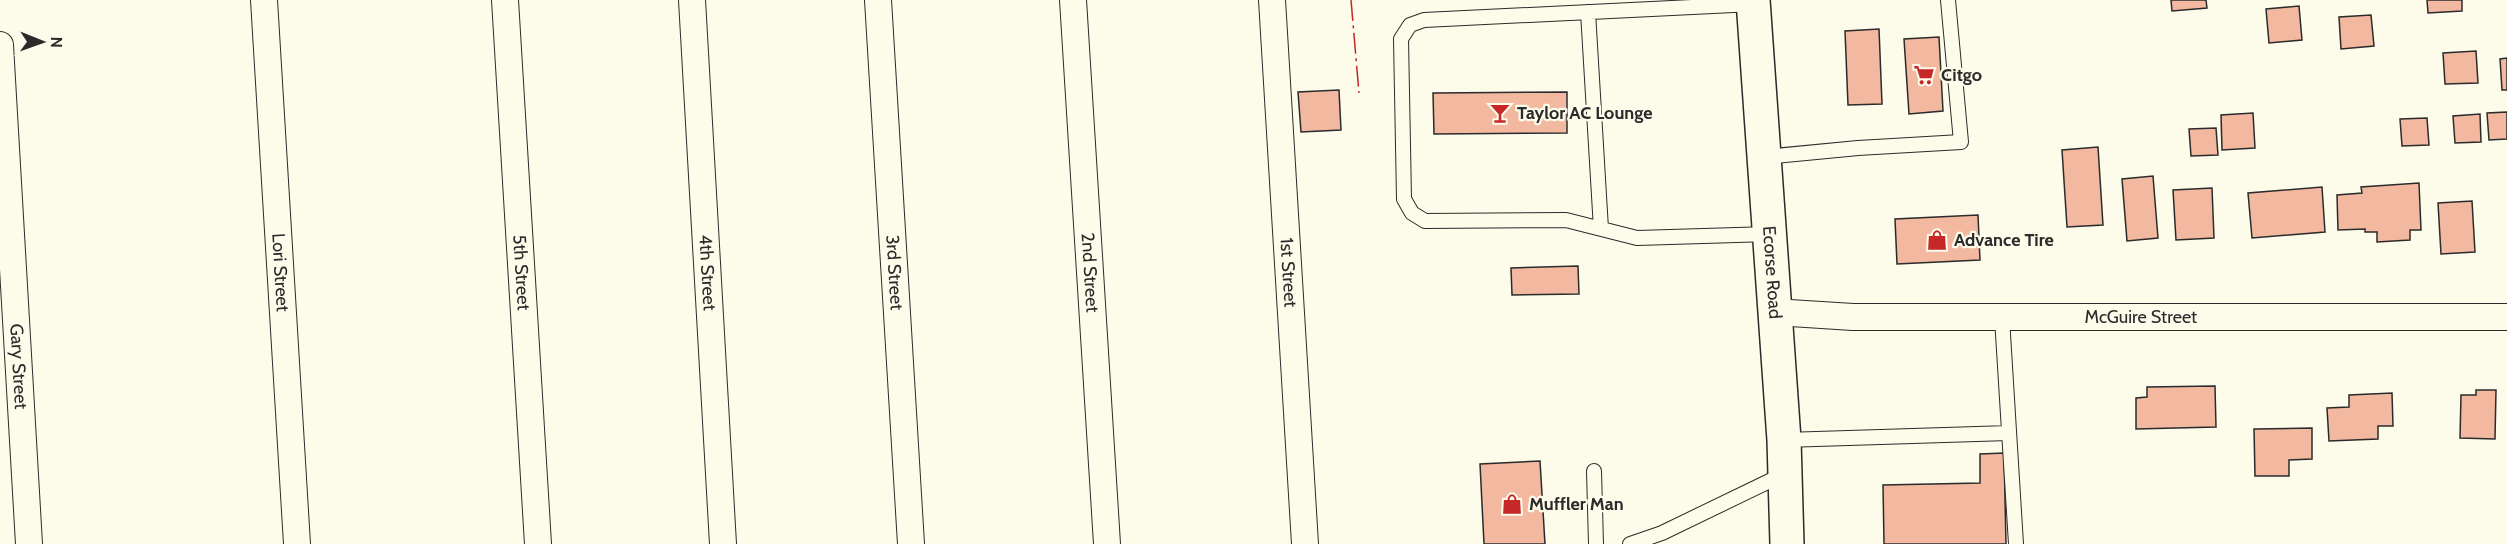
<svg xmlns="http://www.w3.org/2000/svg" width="2507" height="544" viewBox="0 0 2507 544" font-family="Cabin,sans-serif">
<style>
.building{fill:#f2b8a0;stroke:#2b2b2b;stroke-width:1.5}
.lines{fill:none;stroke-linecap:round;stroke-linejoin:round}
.service-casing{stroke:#2b2b2b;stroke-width:16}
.minor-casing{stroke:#2b2b2b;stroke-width:28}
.secondary-casing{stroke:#2b2b2b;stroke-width:36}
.service{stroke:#fdfbea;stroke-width:14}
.minor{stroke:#fdfbea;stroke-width:26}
.secondary{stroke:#fdfbea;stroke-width:33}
.power{stroke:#c62828;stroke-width:1.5;stroke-dasharray:21 4.5 3 4.5;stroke-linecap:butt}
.labels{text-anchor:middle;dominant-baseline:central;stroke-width:4.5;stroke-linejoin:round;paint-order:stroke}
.poi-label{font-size:18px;font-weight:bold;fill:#2b2b2b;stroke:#fdfbea;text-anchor:start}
.street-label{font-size:18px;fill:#2b2b2b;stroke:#fdfbea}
</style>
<rect width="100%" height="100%" fill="#fdfbea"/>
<path class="building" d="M 2171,0 L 2206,0 L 2207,8 L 2172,11 Z
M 2427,0 L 2462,0 L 2462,11 L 2428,13 Z
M 2299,6 L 2302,40 L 2269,43 L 2266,9 Z
M 2371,15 L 2374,46 L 2341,49 L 2339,17 Z
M 1879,29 L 1882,104 L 1848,105 L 1845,31 Z
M 1939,37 L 1943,111 L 1909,114 L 1904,39 Z
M 2476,51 L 2478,83 L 2445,84 L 2443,53 Z
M 2507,58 L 2507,90 L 2502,90 L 2500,59 Z
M 1339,90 L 1341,130 L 1301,132 L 1298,92 Z
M 1567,92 L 1567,133 L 1434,134 L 1433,93 Z
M 2507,112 L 2507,139 L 2489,140 L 2487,113 Z
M 2253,113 L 2255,148 L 2222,150 L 2221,115 Z
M 2480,114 L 2481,142 L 2455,143 L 2453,116 Z
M 2427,118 L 2429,145 L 2402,146 L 2400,119 Z
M 2216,128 L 2218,155 L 2191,156 L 2189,129 Z
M 2098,147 L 2103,225 L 2067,227 L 2062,150 Z
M 2153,176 L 2158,238 L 2127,241 L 2122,179 Z
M 2419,183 L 2421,230 L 2410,230 L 2410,240 L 2377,242 L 2377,232 L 2365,232 L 2365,229 L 2338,230 L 2337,195 L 2362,193 L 2361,187 Z
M 2322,187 L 2325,232 L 2252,238 L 2248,193 Z
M 2212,188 L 2214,238 L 2176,240 L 2173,190 Z
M 2472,201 L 2475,252 L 2441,254 L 2438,203 Z
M 1978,215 L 1980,260 L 1897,264 L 1895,219 Z
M 1578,266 L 1579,294 L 1512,295 L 1511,268 Z
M 2215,386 L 2216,427 L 2136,429 L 2136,398 L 2147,397 L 2147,387 Z
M 2476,390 L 2496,390 L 2495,439 L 2460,438 L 2461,395 L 2476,395 Z
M 2392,393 L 2393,426 L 2378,426 L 2378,439 L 2329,441 L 2327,408 L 2349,407 L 2349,395 Z
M 2312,428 L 2312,459 L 2289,460 L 2289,476 L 2255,476 L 2254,429 Z
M 2004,453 L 2006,544 L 1884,544 L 1883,485 L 1980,483 L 1980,454 Z
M 1540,461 L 1545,544 L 1484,544 L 1480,464 Z"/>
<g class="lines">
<g class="service-casing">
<path id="service" d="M 1754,4 L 1424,20 L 1410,25 L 1401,39 L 1404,199 L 1412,213 L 1425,221 L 1566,220 L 1637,238 L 1770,234
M 1588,12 L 1601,229
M 1764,157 L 1858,148 L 1961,142 L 1948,0
M 2002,318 L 2016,544
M 1784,440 L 2009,433
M 1594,471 L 1596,544
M 1630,544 L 1662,533 L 1784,474"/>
</g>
<g class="minor-casing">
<g id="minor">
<path id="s1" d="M 264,0 L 297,544"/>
<path id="s2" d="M 505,0 L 538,544"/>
<path id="s3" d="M 692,0 L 723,544"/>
<path id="s4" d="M 878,0 L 911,544"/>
<path id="s5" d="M 1073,0 L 1107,544"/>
<path id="s6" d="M 1272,0 L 1305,544"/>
<path id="s7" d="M 0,45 L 29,544"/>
<path id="s8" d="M 1775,312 L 1853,317 L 2507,317"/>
</g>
</g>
<g class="secondary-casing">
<g id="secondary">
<path id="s9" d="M 1753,0 L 1784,440 L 1787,544"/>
</g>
</g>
<use href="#service" class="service"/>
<use href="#minor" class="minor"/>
<use href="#secondary" class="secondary"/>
<path class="power" d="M 1351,0 L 1359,93"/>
</g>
<defs>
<g id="supermarket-bare" transform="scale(1.62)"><path d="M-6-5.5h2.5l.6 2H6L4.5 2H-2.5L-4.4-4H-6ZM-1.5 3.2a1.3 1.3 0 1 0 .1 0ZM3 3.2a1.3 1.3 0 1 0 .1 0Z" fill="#c62828" stroke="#fdfbea" stroke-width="2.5" paint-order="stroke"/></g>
<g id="bar-bare" transform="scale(1.62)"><path d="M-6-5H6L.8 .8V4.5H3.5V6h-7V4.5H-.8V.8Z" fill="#c62828" stroke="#fdfbea" stroke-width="2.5" paint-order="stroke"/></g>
<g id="shop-bare" transform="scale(1.62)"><path d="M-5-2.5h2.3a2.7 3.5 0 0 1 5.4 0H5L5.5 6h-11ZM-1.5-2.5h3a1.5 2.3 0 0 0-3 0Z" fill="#c62828" stroke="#fdfbea" stroke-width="2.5" paint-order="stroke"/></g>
</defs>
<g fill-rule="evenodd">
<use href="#supermarket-bare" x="1924" y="75"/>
<use href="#bar-bare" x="1500" y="113"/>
<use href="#shop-bare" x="1937" y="240"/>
<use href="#shop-bare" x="1512" y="504"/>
</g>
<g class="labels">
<g class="poi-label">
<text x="1941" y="75">Citgo</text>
<text x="1517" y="113">Taylor AC Lounge</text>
<text x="1954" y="240">Advance Tire</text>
<text x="1529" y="504">Muffler Man</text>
</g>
<g class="street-label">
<text stroke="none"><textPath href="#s1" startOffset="273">Lori Street</textPath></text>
<text stroke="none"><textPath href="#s2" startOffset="273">5th Street</textPath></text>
<text stroke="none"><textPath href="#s3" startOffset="273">4th Street</textPath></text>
<text stroke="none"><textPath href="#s4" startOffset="273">3rd Street</textPath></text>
<text stroke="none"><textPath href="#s5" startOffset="273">2nd Street</textPath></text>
<text stroke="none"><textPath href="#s6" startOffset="273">1st Street</textPath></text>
<text stroke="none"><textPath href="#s9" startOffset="273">Ecorse Road</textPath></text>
<text stroke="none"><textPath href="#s8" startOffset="366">McGuire Street</textPath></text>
<text stroke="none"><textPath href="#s7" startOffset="322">Gary Street</textPath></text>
</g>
</g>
<g transform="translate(42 42) rotate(91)" stroke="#fdfbea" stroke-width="4.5" paint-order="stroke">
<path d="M0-4.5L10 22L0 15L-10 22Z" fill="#2b2b2b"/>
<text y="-9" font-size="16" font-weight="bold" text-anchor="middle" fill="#2b2b2b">N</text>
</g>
</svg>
